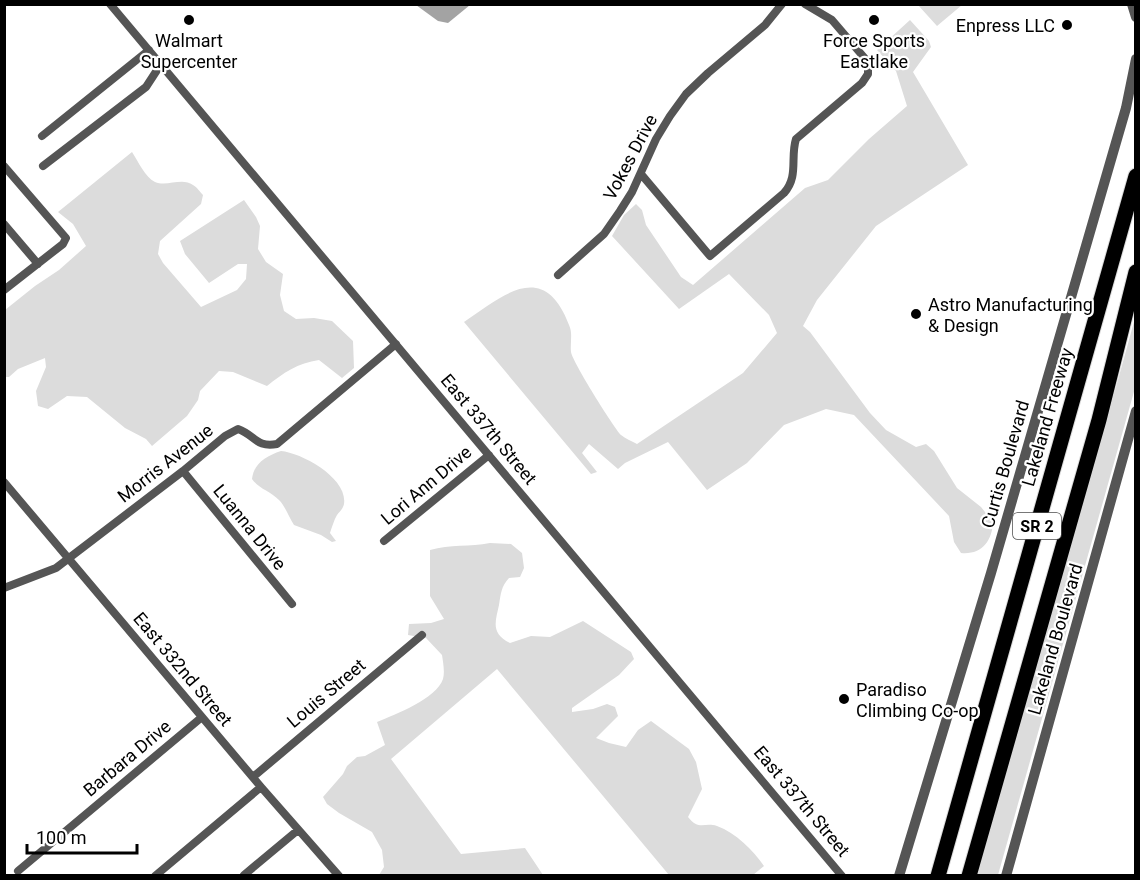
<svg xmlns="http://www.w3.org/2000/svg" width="1140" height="880" viewBox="0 0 1140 880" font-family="Roboto,sans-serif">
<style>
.green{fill:#dcdcdc}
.water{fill:#a3a3a3}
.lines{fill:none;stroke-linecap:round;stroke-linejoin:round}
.motorway-casing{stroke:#dbdbdb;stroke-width:17}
.minor{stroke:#555;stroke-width:8}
.tertiary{stroke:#555;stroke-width:10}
.motorway{stroke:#000;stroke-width:15}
.poi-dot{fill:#000;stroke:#fff;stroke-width:2}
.labels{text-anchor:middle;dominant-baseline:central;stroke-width:4.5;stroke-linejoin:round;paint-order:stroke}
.shield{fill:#fff;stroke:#4c4c4c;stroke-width:1.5}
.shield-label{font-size:16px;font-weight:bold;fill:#000}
.poi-label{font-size:18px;fill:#000;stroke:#fff}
.street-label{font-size:18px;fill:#000;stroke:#fff}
</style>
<rect width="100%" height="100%" fill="#fff"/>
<path class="green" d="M 918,5 L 962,5 L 937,26 Z
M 910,20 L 929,41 L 931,47 L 913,72 L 968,165 L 876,226 L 817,300 L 803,326 L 810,332 L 870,413 L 886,430 L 916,447 L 926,444 L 934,451 L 957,488 L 981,507 L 993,522 C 992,542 981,555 961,553 L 954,542 L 949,516 L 854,415 L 826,409 L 784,425 L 747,463 L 707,490 L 668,442 L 625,463 L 618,469 L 589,444 L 582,453 L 597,472 L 591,474 L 464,322 C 503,295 544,259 569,325 C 573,333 570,343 571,352 C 573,363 613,426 621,435 C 626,439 632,441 637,444 L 743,373 L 777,333 L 769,315 L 729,274 L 679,309 L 612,236 L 624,215 L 636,204 L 642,210 L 646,225 L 681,277 L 693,285 L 805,188 L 828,180 L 869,139 L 907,106 L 896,71 L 877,50 Z
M 132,152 C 138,161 145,177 155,182 C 167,187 182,177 193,185 C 197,187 200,192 203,195 L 201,204 L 160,241 L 158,254 L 163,263 L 201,307 L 237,290 L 246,279 L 247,264 L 238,264 L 209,283 L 185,254 L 180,241 L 244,200 L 256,217 L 260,226 L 258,249 L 266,262 L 283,274 L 280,295 L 284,311 L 296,319 L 314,318 L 332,321 L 353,341 L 354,368 L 342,378 L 319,360 C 298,363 283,373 267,386 L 233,372 L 219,371 L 200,391 L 198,400 L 187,416 L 152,446 L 146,439 L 125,428 L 87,397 L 67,396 L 48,409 L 38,406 L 36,391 L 46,367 L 45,358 L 18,369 L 9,377 L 5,377 L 5,310 L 35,286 L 59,270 L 86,246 L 73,224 L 58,212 Z
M 1135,318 L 1135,388 L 998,875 L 974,876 L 1091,463 L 1116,387 Z
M 281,451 C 302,453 348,478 344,504 C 343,509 340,511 337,515 C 334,520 332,527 330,533 L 336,541 L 332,542 L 321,535 L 294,525 C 289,517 285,506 279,500 C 270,491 259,489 252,479 C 254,463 266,456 281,451 Z
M 490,543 L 511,544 L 522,553 L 524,568 L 520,577 L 509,578 C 501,587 501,593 499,605 C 495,623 491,633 510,643 L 531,636 L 550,637 L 583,621 L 631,652 L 634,659 L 619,675 L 572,708 L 572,712 L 593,709 L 607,704 L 615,707 L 618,716 L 596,738 L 609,743 L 626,747 L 638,730 L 651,721 L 689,749 L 696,762 L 702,789 L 688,817 C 699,831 704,822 717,826 C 736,833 753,850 764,866 L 753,875 L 669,875 L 497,669 L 391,759 L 461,854 L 525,848 L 543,875 L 379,875 L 384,867 L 382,850 L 372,832 L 339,813 L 327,804 L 323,797 L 343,774 L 347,766 L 357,757 L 365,756 L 385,745 L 377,722 C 396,714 436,699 443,679 C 445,672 443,662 442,655 L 426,638 L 408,635 L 409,624 L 431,623 L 444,619 L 430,596 L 430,550 C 450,544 470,547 490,543 Z"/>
<path class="water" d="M 416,5 L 416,4 L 470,5 L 448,23 L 438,21 Z"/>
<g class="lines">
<g class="motorway-casing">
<path id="motorway" d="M 938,876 L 1136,176
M 969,876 L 1099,420 L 1136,272"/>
</g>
<path class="minor" d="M 110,4 L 842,876
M 42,136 L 149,50
M 4,166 L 66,238 L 63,244 L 4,290
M 43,166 L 146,87 L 161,64
M 641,174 L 710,256 L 784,193 C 799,176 790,158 796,139 L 862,83 L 868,74 L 868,62 L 832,20 L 805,4
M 4,224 L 38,264
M 558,275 L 604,234 L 620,211 L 632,192 L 656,139 L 670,116 L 686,94 L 708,73 L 765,25 L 782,4
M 183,471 L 292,604
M 4,482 L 261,787 L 339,876
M 384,541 L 489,455
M 4,588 L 56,568 L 183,471 L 225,436 L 238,429 C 255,435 256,448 277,444 L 396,344
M 253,777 L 422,635
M 18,871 L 202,717
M 244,875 L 298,830
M 155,876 L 261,787"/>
<path class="tertiary" d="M 1132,4 L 1136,17
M 899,876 L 991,573 L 1126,108 L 1136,59
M 1006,876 L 1136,411"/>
<use href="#motorway" class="motorway"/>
</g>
<g class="poi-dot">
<circle cx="189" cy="20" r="6"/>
<circle cx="874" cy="20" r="6"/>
<circle cx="1067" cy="25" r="6"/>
<circle cx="916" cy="314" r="6"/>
<circle cx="844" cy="699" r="6"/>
</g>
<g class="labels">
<rect class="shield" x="1013" y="513" width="48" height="26" rx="4.5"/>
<g class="shield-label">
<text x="1037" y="526">SR 2</text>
</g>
<g class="poi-label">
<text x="1055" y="25" text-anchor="end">Enpress LLC</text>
<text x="189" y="40">Walmart<tspan x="189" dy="21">Supercenter</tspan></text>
<text x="874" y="40">Force Sports<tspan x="874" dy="21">Eastlake</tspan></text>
<text x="928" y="304" text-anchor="start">Astro Manufacturing<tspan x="928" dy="21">&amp; Design</tspan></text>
<text x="856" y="689" text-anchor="start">Paradiso<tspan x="856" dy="21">Climbing Co-op</tspan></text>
</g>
<g class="street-label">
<text transform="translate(630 157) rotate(-62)">Vokes Drive</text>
<text transform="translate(1047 417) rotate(-74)">Lakeland Freeway</text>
<text transform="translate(489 429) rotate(50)">East 337th Street</text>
<text transform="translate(165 463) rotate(-38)">Morris Avenue</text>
<text transform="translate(1005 464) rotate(-74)">Curtis Boulevard</text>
<text transform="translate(426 485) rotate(-40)">Lori Ann Drive</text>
<text transform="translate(250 527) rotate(51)">Luanna Drive</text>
<text transform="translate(1055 639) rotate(-74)">Lakeland Boulevard</text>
<text transform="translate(183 669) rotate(50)">East 332nd Street</text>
<text transform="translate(326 693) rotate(-40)">Louis Street</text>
<text transform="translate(127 758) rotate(-40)">Barbara Drive</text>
<text transform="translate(802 801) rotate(50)">East 337th Street</text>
</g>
</g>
<rect width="1140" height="880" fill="none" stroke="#000000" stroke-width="12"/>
<path d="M27 844v9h110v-9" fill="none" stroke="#000000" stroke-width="3"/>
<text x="36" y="844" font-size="18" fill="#000000" stroke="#ffffff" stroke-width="4.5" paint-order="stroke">100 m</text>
</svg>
